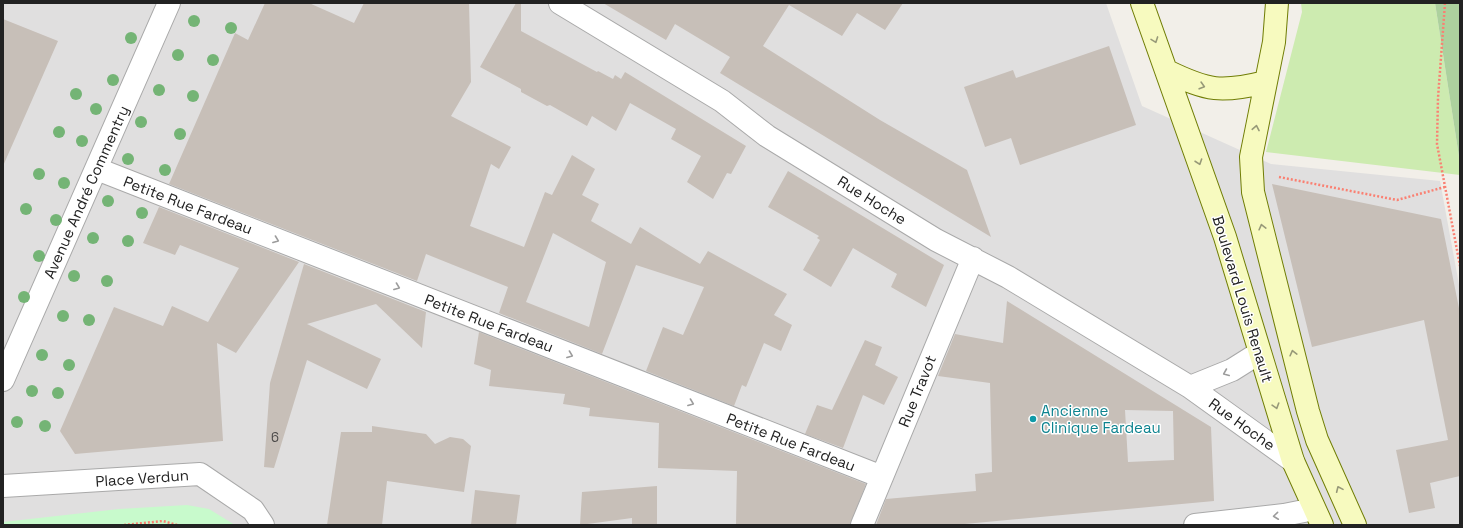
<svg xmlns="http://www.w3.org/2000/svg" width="1463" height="528" viewBox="0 0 1463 528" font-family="'Space Grotesk',sans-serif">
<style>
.residential{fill:#e0dfdf}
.grass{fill:#cdebb0}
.forest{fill:#add19e}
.park{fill:#c8facc}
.building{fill:#c7bfb8;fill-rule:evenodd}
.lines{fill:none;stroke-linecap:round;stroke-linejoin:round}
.minor-casing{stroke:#a9a9a9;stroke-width:24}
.secondary-casing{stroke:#707d05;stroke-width:24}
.path{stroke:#fa8072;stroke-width:2.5;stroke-dasharray:2 2;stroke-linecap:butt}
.minor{stroke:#fff;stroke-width:22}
.secondary{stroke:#f7fabf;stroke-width:22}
.tree{fill:#74b475}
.oneway{stroke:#979978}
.oneway2{stroke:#9c9c9c}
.culture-dot{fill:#0f9aa8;stroke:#fff;stroke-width:1.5}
.labels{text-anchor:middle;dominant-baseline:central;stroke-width:3;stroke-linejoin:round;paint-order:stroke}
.number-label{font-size:13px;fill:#4b4948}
.street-label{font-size:15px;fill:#222;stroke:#fff}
.culture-label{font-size:15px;fill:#0d838f;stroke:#fff;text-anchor:start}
</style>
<rect width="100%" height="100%" fill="#f2efe9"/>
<path class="residential" d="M 3,3 L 1106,3 L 1142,106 L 1271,164 L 1440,181 L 1460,290 L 1460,525 L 3,525 Z"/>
<path class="grass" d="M 1301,3 L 1435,3 L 1460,163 L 1460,175 L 1266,152 L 1302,12 Z"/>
<path class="forest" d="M 1435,3 L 1460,3 L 1460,163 Z"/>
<path class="park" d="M 187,505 L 209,509 L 235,525 L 3,525 L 3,522 L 119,509 Z"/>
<path class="building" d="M 265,3 L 309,3 L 354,23 L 364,3 L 469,3 L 471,82 L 451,116 L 511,147 L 499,169 L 491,164 L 470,226 L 524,247 L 545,192 L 552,195 L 572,155 L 595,169 L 582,195 L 599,204 L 591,221 L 631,244 L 640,227 L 700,264 L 708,251 L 787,294 L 774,315 L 792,325 L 781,351 L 764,343 L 746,387 L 742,385 L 734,406 L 646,371 L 663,327 L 683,335 L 704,287 L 636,265 L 602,354 L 499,313 L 508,287 L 426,254 L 417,281 L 169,184 L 235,33 L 248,40 ZM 553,233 L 606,262 L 589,327 L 526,302 Z
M 516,3 L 521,3 L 521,31 L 597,72 L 598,71 L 613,79 L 615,75 L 621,79 L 625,72 L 746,146 L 731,174 L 727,173 L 713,199 L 687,182 L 701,156 L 671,139 L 676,129 L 630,103 L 616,131 L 592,116 L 587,126 L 550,105 L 547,106 L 521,92 L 521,89 L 480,67 Z
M 603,3 L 903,3 L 885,30 L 857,13 L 842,36 L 789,5 L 763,46 L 880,120 L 967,170 L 991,237 L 720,73 L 730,57 L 675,24 L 666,40 Z
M 3,19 L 58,41 L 3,166 Z
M 1109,46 L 1136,125 L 1020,165 L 1011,138 L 985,147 L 964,87 L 1013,70 L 1016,78 Z
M 788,171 L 944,265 L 926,307 L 891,287 L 897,274 L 853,248 L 831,287 L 803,270 L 820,240 L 817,238 L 819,236 L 768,207 Z
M 1272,184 L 1441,219 L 1460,313 L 1460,476 L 1430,483 L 1435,508 L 1409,513 L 1396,450 L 1448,440 L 1424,320 L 1312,347 Z
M 159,207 L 299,262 L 236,353 L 217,343 L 223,441 L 75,454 L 60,431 L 114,307 L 163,326 L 172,306 L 208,322 L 239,268 L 180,245 L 175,255 L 143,243 Z
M 304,264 L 426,312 L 422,348 L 376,304 L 307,324 L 381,359 L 367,389 L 307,360 L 274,468 L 264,467 L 270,383 Z
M 1007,301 L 1211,427 L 1214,501 L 954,525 L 876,525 L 886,499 L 976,491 L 975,474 L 992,472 L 990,383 L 938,376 L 955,334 L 1003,343 ZM 1125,410 L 1173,411 L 1174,460 L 1128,462 Z
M 479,332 L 866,484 L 850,525 L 736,525 L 737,471 L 658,468 L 659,423 L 589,416 L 590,408 L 563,404 L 565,394 L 489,386 L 491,370 L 474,364 Z
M 865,340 L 882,347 L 875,365 L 898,377 L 884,405 L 863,395 L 843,448 L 805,434 L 817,405 L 832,410 Z
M 372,426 L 426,434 L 435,444 L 450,437 L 463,439 L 471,446 L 464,492 L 387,481 L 382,525 L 327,525 L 341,432 L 372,432 Z
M 657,486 L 657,525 L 632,525 L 632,518 L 580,525 L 582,492 Z
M 475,490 L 520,495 L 516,525 L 471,525 Z"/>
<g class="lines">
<g class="minor-casing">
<path id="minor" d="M 560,3 L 722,101 L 767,136 L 936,240 L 1008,277 L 1190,387 L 1293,461
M 97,169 L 882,477
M 3,380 L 169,3
M 1190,387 L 1232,370 L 1259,353
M 3,486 L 200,474 L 253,510 L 263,525
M 862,525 L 973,258
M 1195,525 L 1284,515 L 1314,509"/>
</g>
<g class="secondary-casing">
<path id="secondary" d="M 1142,3 L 1225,237 L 1293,461 L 1322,525
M 1277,3 L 1274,42 L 1251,157 L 1253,192 L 1308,411 L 1317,440 L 1355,525
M 1167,71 C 1208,91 1221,93 1266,82"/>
</g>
<path class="path" d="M 1445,3 L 1438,98 L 1437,144 L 1460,266
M 1279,177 L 1397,200 L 1445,187
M 124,525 L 163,521 L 177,525"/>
<use href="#minor" class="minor"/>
<use href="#secondary" class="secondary"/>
</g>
<g class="tree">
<circle cx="194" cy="21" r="6"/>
<circle cx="231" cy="28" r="6"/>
<circle cx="131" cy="38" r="6"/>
<circle cx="178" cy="55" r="6"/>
<circle cx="213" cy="60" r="6"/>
<circle cx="113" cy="80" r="6"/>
<circle cx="159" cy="90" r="6"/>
<circle cx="76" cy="94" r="6"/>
<circle cx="193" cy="96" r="6"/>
<circle cx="96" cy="109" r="6"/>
<circle cx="141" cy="122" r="6"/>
<circle cx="59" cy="132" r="6"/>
<circle cx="180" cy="134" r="6"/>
<circle cx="82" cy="141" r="6"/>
<circle cx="128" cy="159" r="6"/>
<circle cx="165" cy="170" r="6"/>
<circle cx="39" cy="174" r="6"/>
<circle cx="64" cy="183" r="6"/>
<circle cx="108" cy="201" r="6"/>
<circle cx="26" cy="209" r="6"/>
<circle cx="142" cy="213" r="6"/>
<circle cx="56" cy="220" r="6"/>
<circle cx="93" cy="238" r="6"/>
<circle cx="128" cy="241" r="6"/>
<circle cx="39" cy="256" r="6"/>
<circle cx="74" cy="276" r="6"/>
<circle cx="107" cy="281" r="6"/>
<circle cx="24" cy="297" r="6"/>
<circle cx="63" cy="316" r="6"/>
<circle cx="89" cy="320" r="6"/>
<circle cx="42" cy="355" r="6"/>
<circle cx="69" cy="365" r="6"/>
<circle cx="32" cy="391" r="6"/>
<circle cx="58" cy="393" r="6"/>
<circle cx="17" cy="422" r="6"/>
<circle cx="45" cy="426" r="6"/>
</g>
<defs><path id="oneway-chevron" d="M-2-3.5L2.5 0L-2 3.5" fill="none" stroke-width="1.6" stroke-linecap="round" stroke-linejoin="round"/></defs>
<g class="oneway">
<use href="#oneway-chevron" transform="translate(1155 40) rotate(70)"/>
<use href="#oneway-chevron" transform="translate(1202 86) rotate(16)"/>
<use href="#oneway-chevron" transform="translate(1256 128) rotate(-79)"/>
<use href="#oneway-chevron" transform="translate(1199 162) rotate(71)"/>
<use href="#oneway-chevron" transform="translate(1262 227) rotate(-104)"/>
<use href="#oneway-chevron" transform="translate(1293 353) rotate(-104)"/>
<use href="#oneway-chevron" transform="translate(1276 406) rotate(73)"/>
<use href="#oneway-chevron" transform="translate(1339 489) rotate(-114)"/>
</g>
<g class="oneway2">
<use href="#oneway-chevron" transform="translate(276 240) rotate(21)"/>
<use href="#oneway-chevron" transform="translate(397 287) rotate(21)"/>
<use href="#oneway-chevron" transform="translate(570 355) rotate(21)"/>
<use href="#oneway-chevron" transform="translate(1226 373) rotate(157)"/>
<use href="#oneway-chevron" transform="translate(691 403) rotate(21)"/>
<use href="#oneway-chevron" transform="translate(1276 516) rotate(174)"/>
</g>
<circle class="culture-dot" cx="1033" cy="419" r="4"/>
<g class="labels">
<g class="number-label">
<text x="275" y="437">6</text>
</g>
<g class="street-label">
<text transform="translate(86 192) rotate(-66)">Avenue André Commentry</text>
<text transform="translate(872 200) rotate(32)">Rue Hoche</text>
<text transform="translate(188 205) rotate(21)">Petite Rue Fardeau</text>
<text transform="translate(1243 299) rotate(73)">Boulevard Louis Renault</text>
<text transform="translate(489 323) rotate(21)">Petite Rue Fardeau</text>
<text transform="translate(917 391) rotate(-68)">Rue Travot</text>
<text transform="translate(1242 424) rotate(36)">Rue Hoche</text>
<text transform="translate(791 442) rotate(21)">Petite Rue Fardeau</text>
<text transform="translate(142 478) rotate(-4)">Place Verdun</text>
</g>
<g class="culture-label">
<text x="1041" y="410">Ancienne<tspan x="1041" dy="17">Clinique Fardeau</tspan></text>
</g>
</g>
<rect width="1463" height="528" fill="none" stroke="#222222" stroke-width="8"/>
</svg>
